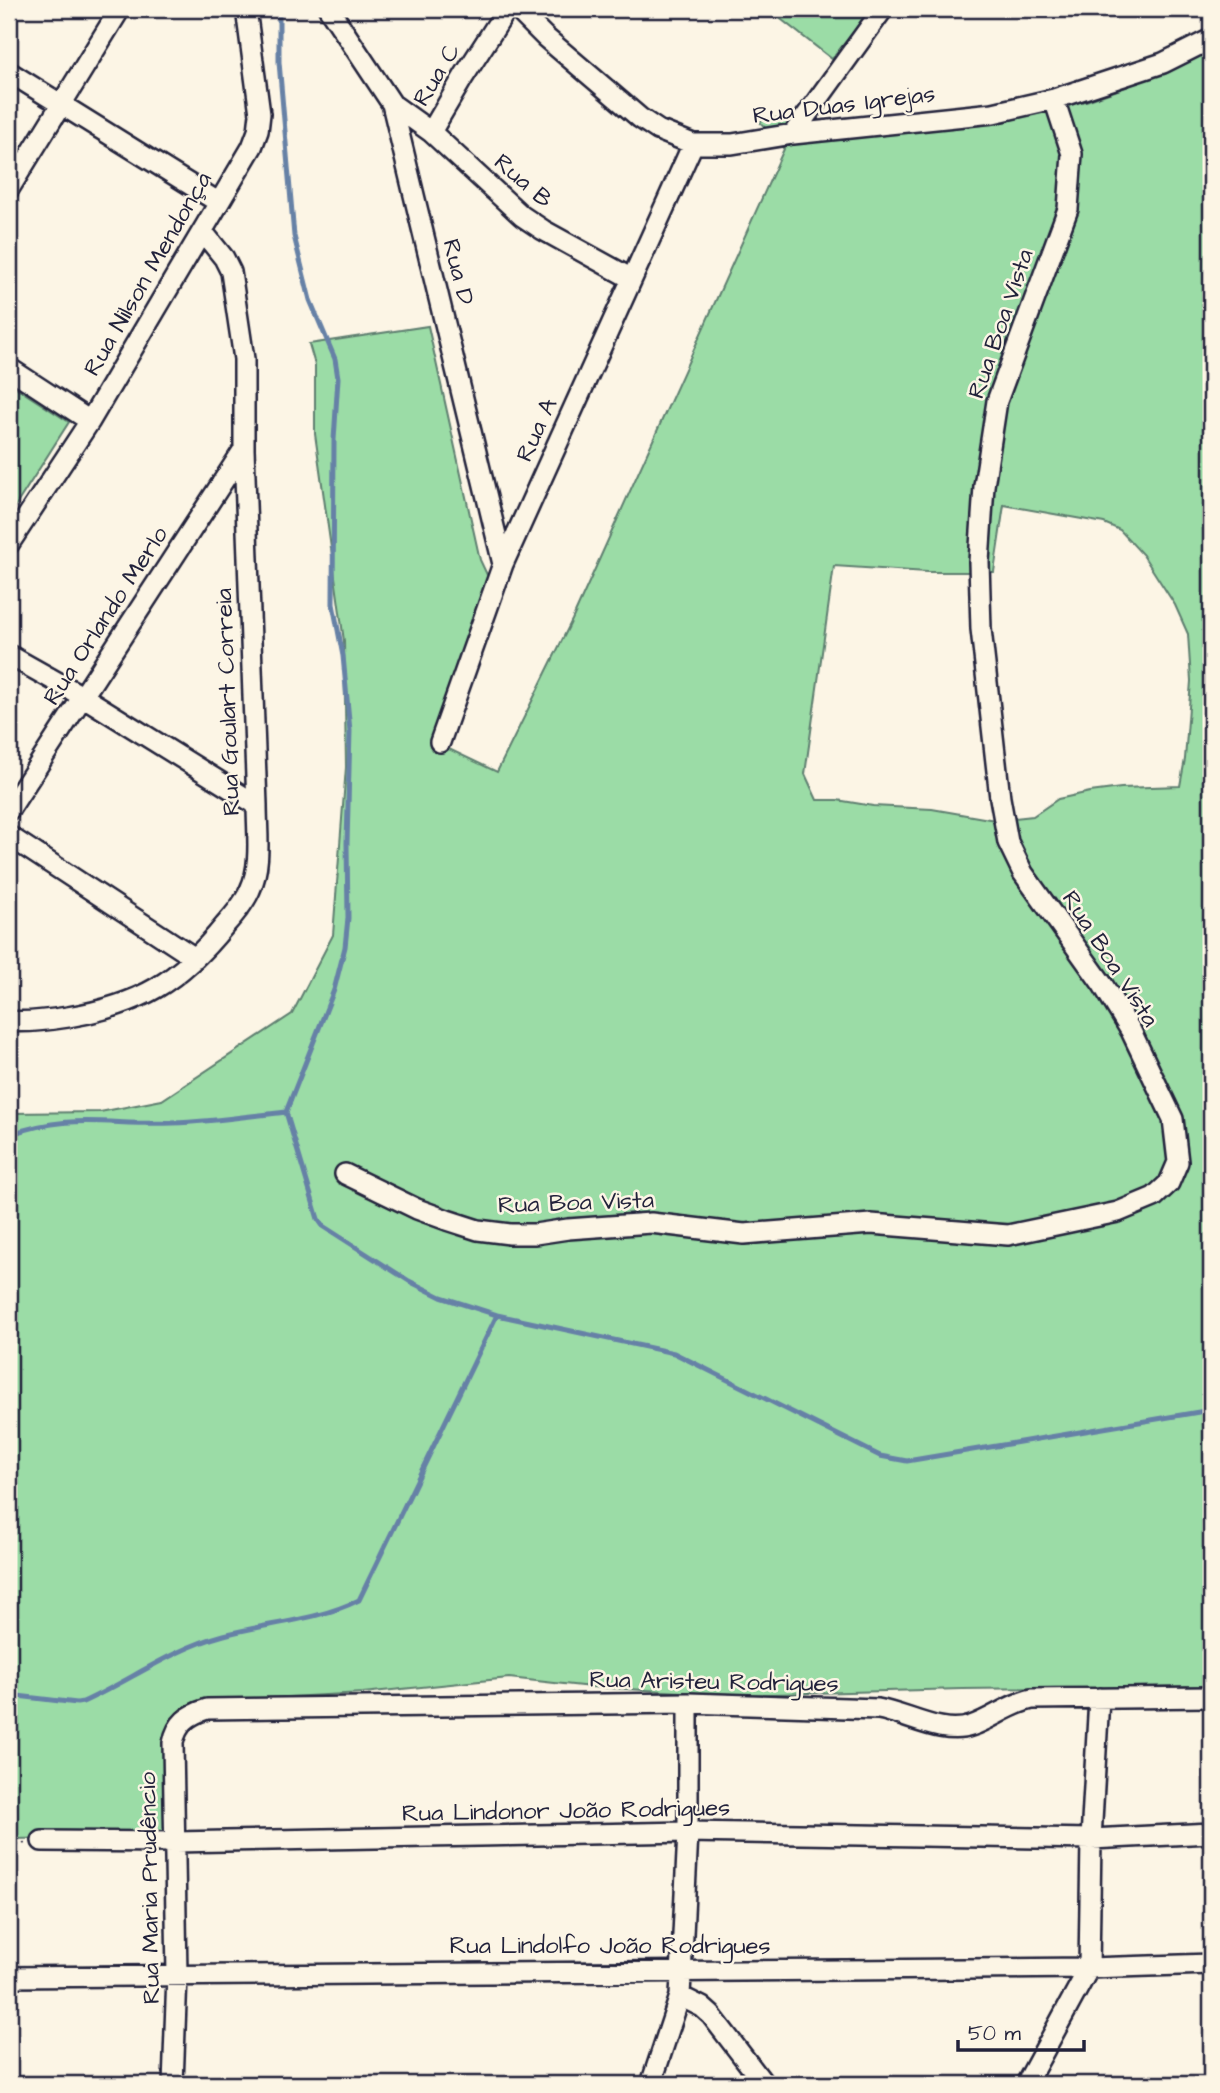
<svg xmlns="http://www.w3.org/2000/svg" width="1220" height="2093" viewBox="0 0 1220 2093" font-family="'Architects Daughter',sans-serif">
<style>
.green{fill:#9bdca6;stroke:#5e7f70;stroke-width:2;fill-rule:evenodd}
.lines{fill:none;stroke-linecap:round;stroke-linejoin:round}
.stream{stroke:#6681a6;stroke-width:5}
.minor-casing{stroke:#22223b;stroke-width:24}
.path{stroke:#22223b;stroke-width:2.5;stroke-dasharray:2 5;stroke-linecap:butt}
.minor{stroke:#fcf5e5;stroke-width:19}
.labels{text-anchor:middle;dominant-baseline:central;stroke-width:5;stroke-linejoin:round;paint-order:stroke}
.street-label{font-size:24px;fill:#22223b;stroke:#fcf5e5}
</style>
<rect width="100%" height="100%" fill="#fcf5e5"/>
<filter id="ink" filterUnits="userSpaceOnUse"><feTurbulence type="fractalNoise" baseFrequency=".0143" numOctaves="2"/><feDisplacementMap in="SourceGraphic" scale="14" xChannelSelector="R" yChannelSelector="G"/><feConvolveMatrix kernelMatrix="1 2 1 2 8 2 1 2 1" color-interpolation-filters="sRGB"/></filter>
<g filter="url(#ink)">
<path class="green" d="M 768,9 L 871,9 L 832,59 Z
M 1211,49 L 1211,1686 L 962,1689 L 736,1695 L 591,1687 L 509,1678 L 363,1693 L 195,1702 L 178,1720 L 169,1829 L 161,1837 L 9,1839 L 9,1113 L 100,1112 L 162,1100 L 292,1014 L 333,935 L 346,767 L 344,641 L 315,434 L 315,365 L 309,344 L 428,326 L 480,560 L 489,579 L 432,741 L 497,772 L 572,620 L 784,149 L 759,121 L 795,115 L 858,131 L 1086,101 L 1126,87 ZM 1004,505 L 1104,523 L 1120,530 L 1143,555 L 1175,605 L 1188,634 L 1191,681 L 1185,759 L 1180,786 L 1121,788 L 1090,792 L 1058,799 L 1033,816 L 995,820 L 932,809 L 873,806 L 837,800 L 817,800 L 805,774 L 834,566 L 927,572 L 994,572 Z
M 9,383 L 69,422 L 9,516 Z"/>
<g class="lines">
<path class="stream" d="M 279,9 L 279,62 L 294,236 L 310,300 L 335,359 L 338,378 L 334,440 L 333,604 L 343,656 L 350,731 L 347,843 L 348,918 L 345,947 L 334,990 L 286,1112 L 318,1219 L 323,1226 L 409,1281 L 441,1297 L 497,1315 L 674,1353 L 880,1456 L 907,1461 L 1211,1410
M 9,1135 C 71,1112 111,1126 173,1123 C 211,1122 249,1116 286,1112
M 9,1695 L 77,1703 L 83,1702 C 131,1680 172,1649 224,1635 C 268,1623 317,1621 359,1600 L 497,1315"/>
<g class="minor-casing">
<path id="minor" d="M 329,9 L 392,104 L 503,564
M 517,9 L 545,37 L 640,118 L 658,130 L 693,144 L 732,144 L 793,134 L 993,113 L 1054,99 L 1163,63 L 1211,39
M 9,72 L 218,202
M 392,104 L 431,132 L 522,216 L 543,230 L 632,279
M 431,132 L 464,76 L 507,9
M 793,134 L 883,9
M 9,189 L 120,9
M 9,368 L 90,421
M 9,544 L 90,421 L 252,147 L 258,131 L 260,114 L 246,9
M 9,655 L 82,696 L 257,805
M 440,742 L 503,564 L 693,144
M 9,810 L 244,449
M 9,836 L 195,958
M 9,1021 C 27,1023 49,1020 68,1017 C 140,1005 179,982 225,925 C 234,915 245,902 250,890 C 262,865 257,832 257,805 L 244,449 L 244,359 L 231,272 L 224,258 L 203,232
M 345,1174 L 417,1209 L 447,1220 L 478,1230 L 510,1234 L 535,1234 L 568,1229 L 651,1223 L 744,1234 L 871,1224 L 1008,1235 L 1118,1212 L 1154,1197 L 1169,1183 L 1178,1162 L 1173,1119 L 1131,1031 L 1103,985 L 1023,873 L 1008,842 L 1000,798 L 981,629 L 979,562 L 984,486 L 997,401 L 1068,209 L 1072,154 L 1054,99
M 42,1841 L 175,1842 L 688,1832 L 1091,1839 L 1211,1833
M 9,1977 L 1089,1968 L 1211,1964
M 680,1996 L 702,2007 L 711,2015 L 764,2084
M 173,2084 L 177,1975 L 173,1743 C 177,1723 188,1715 207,1709 L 688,1703 L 878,1709 C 907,1714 942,1736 971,1726 C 992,1719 1009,1704 1032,1699 L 1211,1697
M 651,2084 L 680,1996 L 688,1832 L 688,1703
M 1026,2084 L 1089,1968 L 1091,1839 L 1099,1698"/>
</g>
<path class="path" d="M 9,1845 L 25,1843"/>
<use href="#minor" class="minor"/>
</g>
</g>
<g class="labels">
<g class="street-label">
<text transform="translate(437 75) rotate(-59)">Rua C</text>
<text transform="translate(844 105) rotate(-7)">Rua Duas Igrejas</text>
<text transform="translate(523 181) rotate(41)">Rua B</text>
<text transform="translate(458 272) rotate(76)">Rua D</text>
<text transform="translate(148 274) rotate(-60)">Rua Nilson Mendonça</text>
<text transform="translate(1001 324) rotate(-71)">Rua Boa Vista</text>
<text transform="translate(537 430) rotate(-66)">Rua A</text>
<text transform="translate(106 616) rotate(-57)">Rua Orlando Merlo</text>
<text transform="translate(228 702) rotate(-92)">Rua Goulart Correia</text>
<text transform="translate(1110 959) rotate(57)">Rua Boa Vista</text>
<text transform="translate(576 1203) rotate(-2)">Rua Boa Vista</text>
<text transform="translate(714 1682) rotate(1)">Rua Aristeu Rodrigues</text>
<text transform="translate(566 1811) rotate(-1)">Rua Lindonor João Rodrigues</text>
<text transform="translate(150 1888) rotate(-91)">Rua Maria Prudêncio</text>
<text x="610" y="1946">Rua Lindolfo João Rodrigues</text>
</g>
</g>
<rect width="1220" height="2093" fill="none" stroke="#fcf5e5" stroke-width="35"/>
<rect x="18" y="18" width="1185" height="2058" fill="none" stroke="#22223b" stroke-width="2.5" filter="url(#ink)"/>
<path d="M958 2040v10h126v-10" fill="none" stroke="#22223b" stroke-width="3.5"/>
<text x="968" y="2040" font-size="21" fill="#22223b" stroke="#fcf5e5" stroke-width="5" paint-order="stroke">50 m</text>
</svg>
